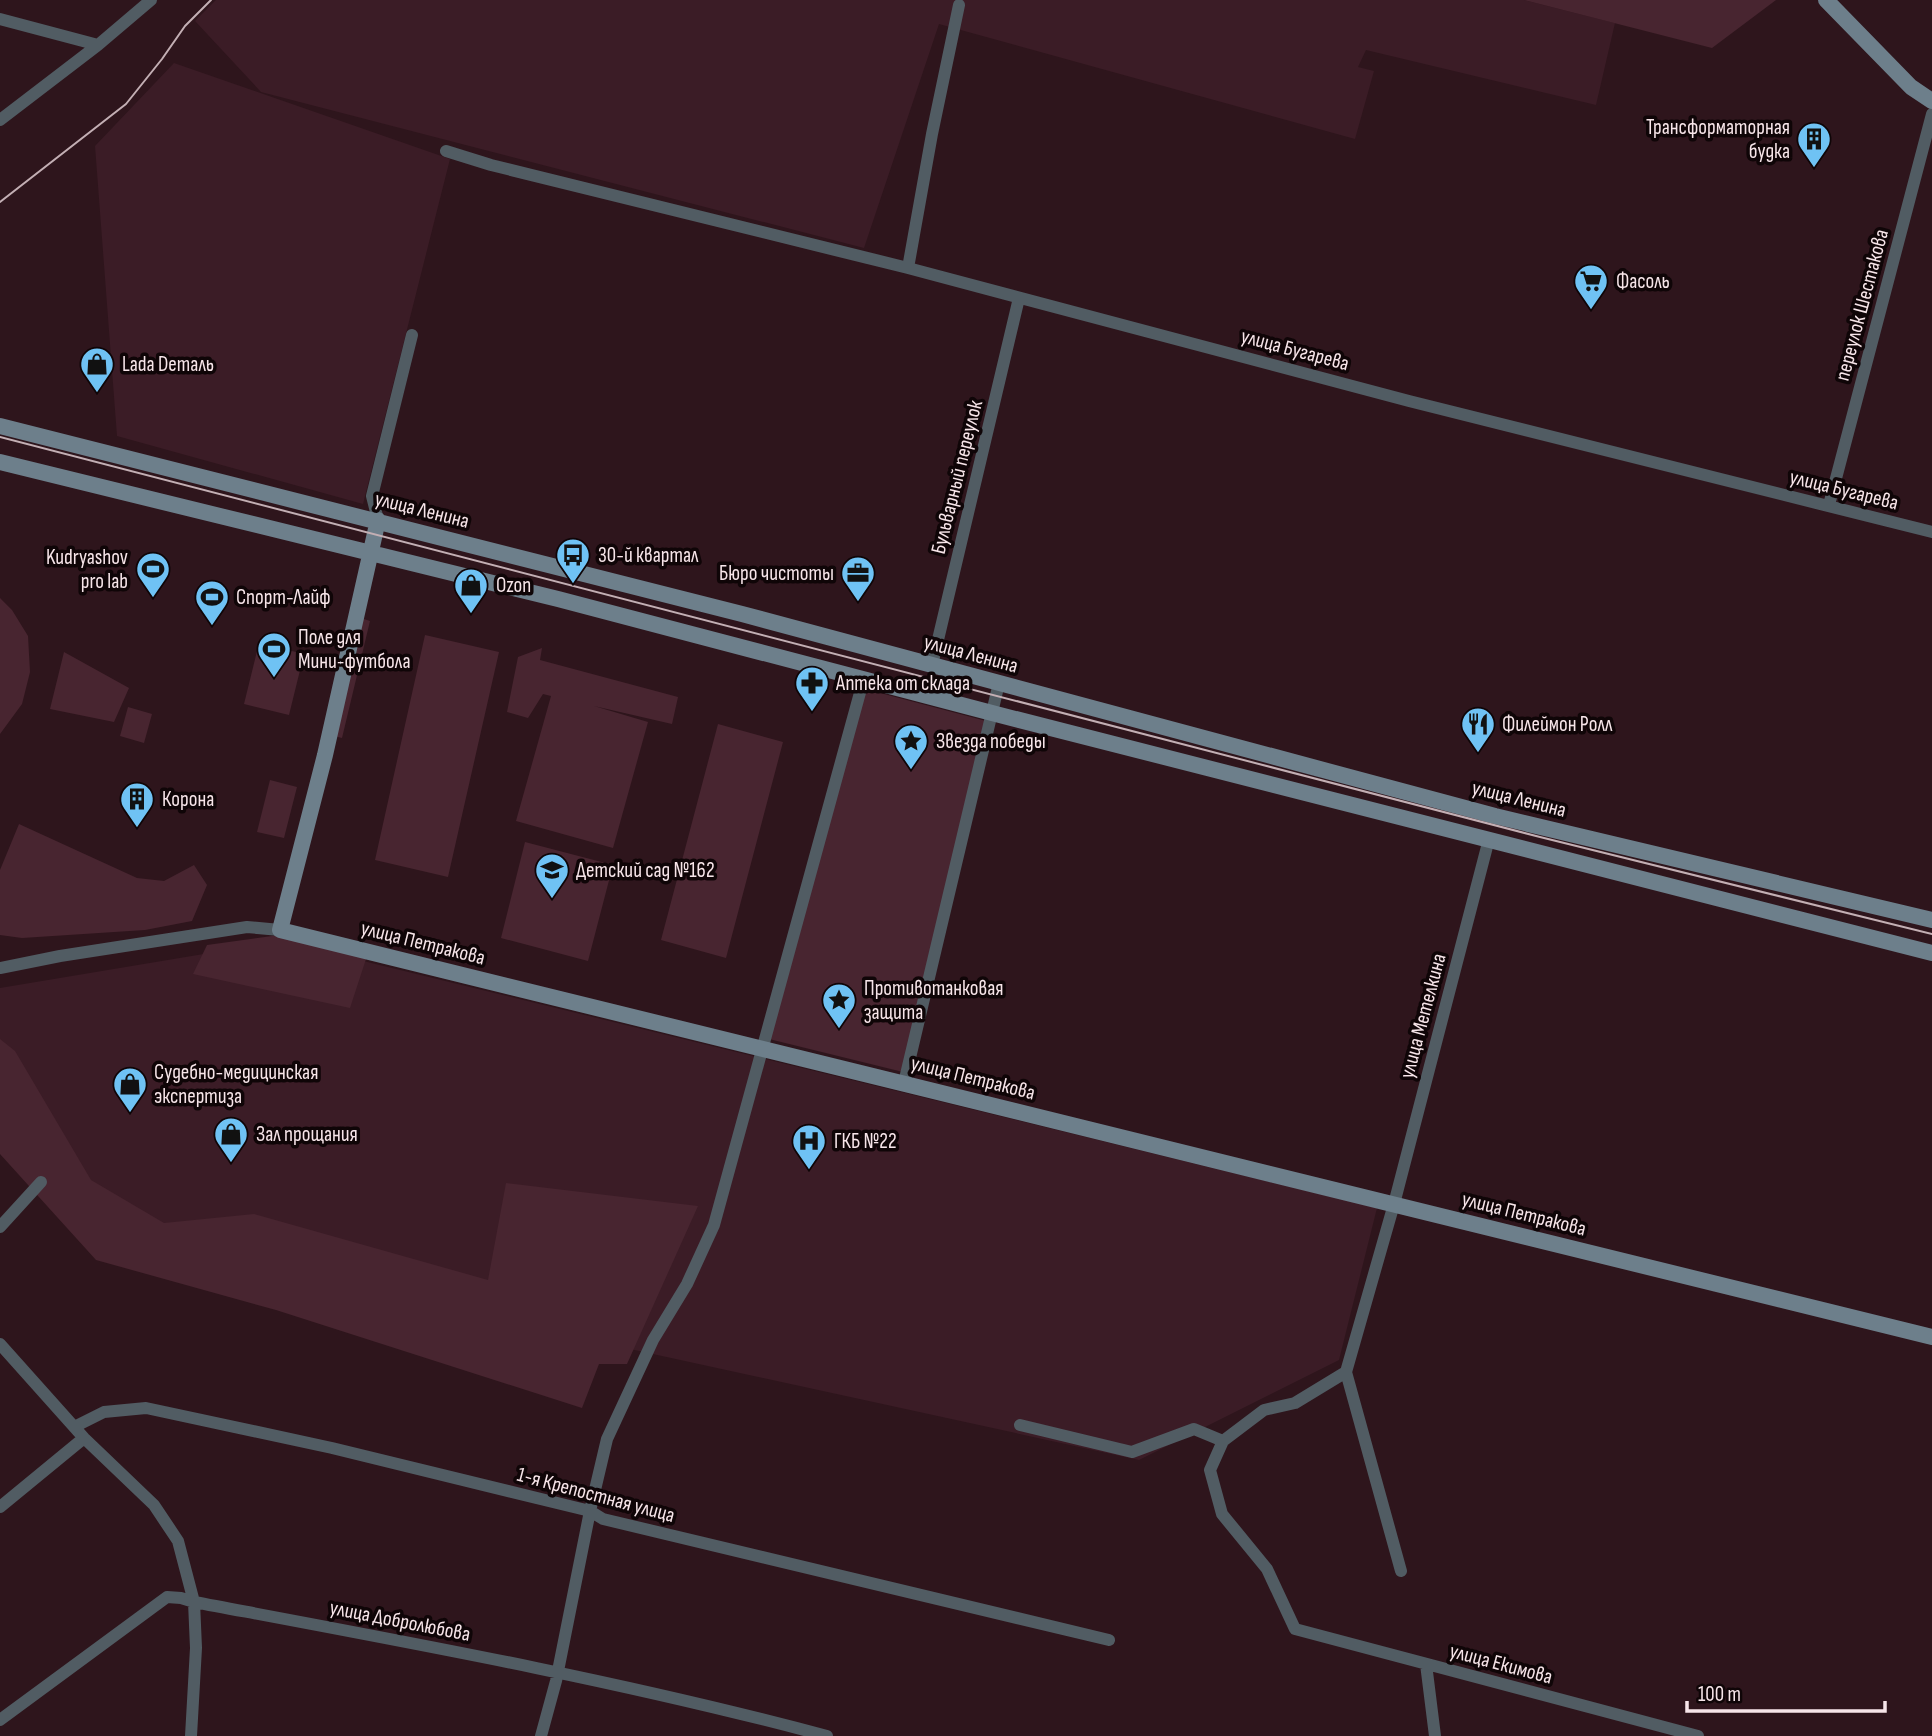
<svg xmlns="http://www.w3.org/2000/svg" width="1932" height="1736" viewBox="0 0 1932 1736" font-family="'Sofia Sans Condensed',sans-serif">
<style>
.built{fill:#3b1c26}
.green{fill:#482530}
.lines{fill:none;stroke-linecap:round;stroke-linejoin:round}
.street{stroke:#515c63;stroke-width:12}
.secondary{stroke:#6d7f8b;stroke-width:16}
.tram{stroke:#c3afb4;stroke-width:2}
.labels{text-anchor:middle;dominant-baseline:central;stroke-width:7;stroke-linejoin:round;paint-order:stroke}
.poi-label{font-size:21px;fill:#f7e5e9;stroke:#0f0507;text-anchor:start}
.street-label{font-size:21px;fill:#f7e5e9;stroke:#0f0507}
</style>
<rect width="100%" height="100%" fill="#2e151c"/>
<path class="built" d="M 216,0 L 1524,0 L 1615,23 L 1596,105 L 1366,50 L 1358,67 L 1374,71 L 1355,139 L 939,24 L 864,248 L 261,92 L 195,21 Z
M 174,63 L 450,159 L 363,504 L 117,436 L 95,146 Z
M 281,941 L 1377,1208 L 1339,1360 L 1139,1460 L 607,1344 L 123,1248 L 0,1118 L 0,988 Z"/>
<path class="green" d="M 1524,0 L 1776,0 L 1712,48 Z
M 0,598 L 12,610 L 28,636 L 30,672 L 22,704 L 0,734 Z
M 358,617 L 370,621 L 342,738 L 330,735 Z
M 425,635 L 499,652 L 448,877 L 375,860 Z
M 259,643 L 304,654 L 289,715 L 244,704 Z
M 542,648 L 540,660 L 678,697 L 672,724 L 594,706 L 648,722 L 613,848 L 516,821 L 551,696 L 543,694 L 528,718 L 507,712 L 518,657 Z
M 64,652 L 129,688 L 114,722 L 50,709 Z
M 865,689 L 990,722 L 903,1072 L 769,1039 Z
M 128,707 L 152,714 L 144,743 L 120,736 Z
M 718,724 L 783,742 L 726,958 L 661,940 Z
M 270,780 L 297,787 L 284,838 L 257,832 Z
M 19,824 L 137,878 L 164,881 L 194,865 L 207,885 L 192,921 L 145,930 L 22,938 L 0,935 L 0,870 Z
M 525,842 L 613,865 L 588,961 L 501,938 Z
M 279,935 L 366,959 L 350,1008 L 193,974 L 207,945 Z
M 0,1039 L 15,1051 L 91,1180 L 164,1223 L 254,1214 L 488,1280 L 506,1183 L 698,1206 L 627,1364 L 599,1364 L 582,1408 L 276,1310 L 96,1260 L 0,1154 Z"/>
<g class="lines">
<path class="street" d="M 959,5 L 932,134 L 908,268 L 1409,401 L 1932,532
M 0,19 L 98,45
M 0,120 L 98,45 L 151,0
M 446,151 L 491,165 L 908,268
M 1829,505 L 1932,114
M 378,520 L 372,496 L 412,335
M 932,665 L 1019,298
M 1489,839 L 1394,1204 L 1346,1372 L 1295,1403 L 1264,1410 L 1223,1441 L 1210,1470 L 1222,1514 L 1267,1569 L 1295,1629 L 1698,1736
M 0,968 L 60,956 L 247,927 L 280,930
M 904,1083 L 999,683
M 0,1227 L 41,1182
M 0,1344 L 84,1438 L 154,1505 L 178,1541 L 194,1602 L 196,1648 L 191,1736
M 1346,1372 L 1401,1571
M 1020,1425 L 1132,1452 L 1194,1429 L 1223,1441
M 74,1427 L 104,1412 L 146,1408 L 332,1448 L 590,1511 L 603,1519 L 1109,1640
M 0,1507 L 84,1438
M 1426,1664 L 1435,1736
M 0,1720 L 167,1597 L 181,1598 L 194,1602 C 407,1642 618,1680 827,1736
M 541,1736 L 556,1681 L 590,1511 L 607,1439 L 653,1340 L 687,1284 L 714,1225 L 864,678"/>
<path class="secondary" d="M 1826,0 L 1911,87 L 1932,101
M 0,426 L 742,614 L 1495,816 L 1932,920
M 0,462 L 558,599 L 992,713 L 1932,953
M 378,520 L 325,755 L 280,930 L 1932,1337"/>
<path class="tram" d="M 0,202 L 126,104 L 162,59 L 185,26 L 211,0
M 0,437 L 1540,837 L 1932,934"/>
</g>
<defs>
<g id="building-pin" transform="scale(1.75)"><path d="M0 17L-7.5 6A9.5 9.5 0 1 1 7.5 6Z" fill="#6fc2f4" stroke="#0f0507"/><path d="M-4-6H4V6H1V3H-1V6H-4ZM-2.5-4.3h1.7v1.8h-1.7ZM.8-4.3h1.7v1.8H.8ZM-2.5-1h1.7V.8h-1.7ZM.8-1h1.7V.8H.8Z" fill="#111"/></g>
<g id="supermarket-pin" transform="scale(1.75)"><path d="M0 17L-7.5 6A9.5 9.5 0 1 1 7.5 6Z" fill="#6fc2f4" stroke="#0f0507"/><path d="M-6-5.5h2.5l.6 2H6L4.5 2H-2.5L-4.4-4H-6ZM-1.5 3.2a1.3 1.3 0 1 0 .1 0ZM3 3.2a1.3 1.3 0 1 0 .1 0Z" fill="#111"/></g>
<g id="shop-pin" transform="scale(1.75)"><path d="M0 17L-7.5 6A9.5 9.5 0 1 1 7.5 6Z" fill="#6fc2f4" stroke="#0f0507"/><path d="M-5-2.5h2.3a2.7 3.5 0 0 1 5.4 0H5L5.5 6h-11ZM-1.5-2.5h3a1.5 2.3 0 0 0-3 0Z" fill="#111"/></g>
<g id="bus-pin" transform="scale(1.75)"><path d="M0 17L-7.5 6A9.5 9.5 0 1 1 7.5 6Z" fill="#6fc2f4" stroke="#0f0507"/><path d="M-5-6H5V4H4V6H2V4H-2V6H-4V4H-5ZM-3.5-4V0h7V-4ZM-3.5 1.2v1.5H-2V1.2ZM2 1.2v1.5H3.5V1.2Z" fill="#111"/></g>
<g id="stadium-pin" transform="scale(1.75)"><path d="M0 17L-7.5 6A9.5 9.5 0 1 1 7.5 6Z" fill="#6fc2f4" stroke="#0f0507"/><path d="M0-5a6.5 5 0 1 0 0 10a6.5 5 0 1 0 0-10ZM-3.5-1.8h7v3.6h-7Z" fill="#111"/></g>
<g id="office-pin" transform="scale(1.75)"><path d="M0 17L-7.5 6A9.5 9.5 0 1 1 7.5 6Z" fill="#6fc2f4" stroke="#0f0507"/><path d="M-6-3h4V-5.5h4V-3h4V5H-6ZM-1-4.5V-3h2v-1.5ZM-6 0V1H6V0Z" fill="#111"/></g>
<g id="pharmacy-pin" transform="scale(1.75)"><path d="M0 17L-7.5 6A9.5 9.5 0 1 1 7.5 6Z" fill="#6fc2f4" stroke="#0f0507"/><path d="M-2-6h4v4h4v4h-4v4h-4v-4h-4v-4h4Z" fill="#111"/></g>
<g id="restaurant-pin" transform="scale(1.75)"><path d="M0 17L-7.5 6A9.5 9.5 0 1 1 7.5 6Z" fill="#6fc2f4" stroke="#0f0507"/><path d="M-5-6h1v4h1v-4h1v4h1v-4h1v5L-1.5 .5V6h-2V.5L-5-1ZM5-6V6H3V1.5H1.5Q1.5-4 5-6Z" fill="#111"/></g>
<g id="sight-pin" transform="scale(1.75)"><path d="M0 17L-7.5 6A9.5 9.5 0 1 1 7.5 6Z" fill="#6fc2f4" stroke="#0f0507"/><path d="M0-6L1.8-2.2L6-1.7L2.9 1.2L3.7 5.4L0 3.3L-3.7 5.4L-2.9 1.2L-6-1.7L-1.8-2.2Z" fill="#111"/></g>
<g id="school-pin" transform="scale(1.75)"><path d="M0 17L-7.5 6A9.5 9.5 0 1 1 7.5 6Z" fill="#6fc2f4" stroke="#0f0507"/><path d="M0-5L7-2L0 1L-7-2ZM-4 1L0 2.5L4 1V4Q0 6-4 4Z" fill="#111"/></g>
<g id="hospital-pin" transform="scale(1.75)"><path d="M0 17L-7.5 6A9.5 9.5 0 1 1 7.5 6Z" fill="#6fc2f4" stroke="#0f0507"/><path d="M-5-5h3v3.5h4V-5h3V5h-3V1.5h-4V5h-3Z" fill="#111"/></g>
</defs>
<g fill-rule="evenodd">
<use href="#building-pin" x="1814" y="139"/>
<use href="#supermarket-pin" x="1591" y="281"/>
<use href="#shop-pin" x="97" y="364"/>
<use href="#bus-pin" x="573" y="555"/>
<use href="#stadium-pin" x="153" y="569"/>
<use href="#office-pin" x="858" y="573"/>
<use href="#shop-pin" x="471" y="585"/>
<use href="#stadium-pin" x="212" y="597"/>
<use href="#stadium-pin" x="274" y="649"/>
<use href="#pharmacy-pin" x="812" y="683"/>
<use href="#restaurant-pin" x="1478" y="724"/>
<use href="#sight-pin" x="911" y="741"/>
<use href="#building-pin" x="137" y="799"/>
<use href="#school-pin" x="552" y="870"/>
<use href="#sight-pin" x="839" y="1000"/>
<use href="#shop-pin" x="130" y="1084"/>
<use href="#shop-pin" x="231" y="1134"/>
<use href="#hospital-pin" x="809" y="1141"/>
</g>
<g class="labels">
<g class="poi-label">
<text x="1790" y="127" text-anchor="end">Трансформаторная<tspan x="1790" dy="24">будка</tspan></text>
<text x="1616" y="281">Фасоль</text>
<text x="122" y="364">Lada Dеталь</text>
<text x="598" y="555">30-й квартал</text>
<text x="128" y="557" text-anchor="end">Kudryashov<tspan x="128" dy="24">pro lab</tspan></text>
<text x="834" y="573" text-anchor="end">Бюро чистоты</text>
<text x="496" y="585">Ozon</text>
<text x="236" y="597">Спорт-Лайф</text>
<text x="298" y="637">Поле для<tspan x="298" dy="24">Мини-футбола</tspan></text>
<text x="836" y="683">Аптека от склада</text>
<text x="1502" y="724">Филеймон Ролл</text>
<text x="936" y="741">Звезда победы</text>
<text x="162" y="799">Корона</text>
<text x="576" y="870">Детский сад №162</text>
<text x="864" y="988">Противотанковая<tspan x="864" dy="24">защита</tspan></text>
<text x="154" y="1072">Судебно-медицинская<tspan x="154" dy="24">экспертиза</tspan></text>
<text x="256" y="1134">Зал прощания</text>
<text x="834" y="1141">ГКБ №22</text>
</g>
<g class="street-label">
<text transform="translate(1862 305) rotate(-75)">переулок Шестакова</text>
<text transform="translate(1295 350) rotate(15)">улица Бугарева</text>
<text transform="translate(957 477) rotate(-76)">Бульварный переулок</text>
<text transform="translate(1844 490) rotate(14)">улица Бугарева</text>
<text transform="translate(422 510) rotate(14)">улица Ленина</text>
<text transform="translate(971 654) rotate(15)">улица Ленина</text>
<text transform="translate(1519 799) rotate(14)">улица Ленина</text>
<text transform="translate(423 943) rotate(14)">улица Петракова</text>
<text transform="translate(1423 1016) rotate(-75)">улица Метелкина</text>
<text transform="translate(973 1078) rotate(14)">улица Петракова</text>
<text transform="translate(1524 1214) rotate(14)">улица Петракова</text>
<text transform="translate(596 1495) rotate(15)">1-я Крепостная улица</text>
<text transform="translate(400 1621) rotate(11)">улица Добролюбова</text>
<text transform="translate(1501 1664) rotate(15)">улица Екимова</text>
</g>
</g>
<path d="M1687 1701v10h198v-10" fill="none" stroke="#f7e5e9" stroke-width="3.5"/>
<text x="1698" y="1701" font-size="21" fill="#f7e5e9" stroke="#0f0507" stroke-width="5" paint-order="stroke">100 m</text>
</svg>
